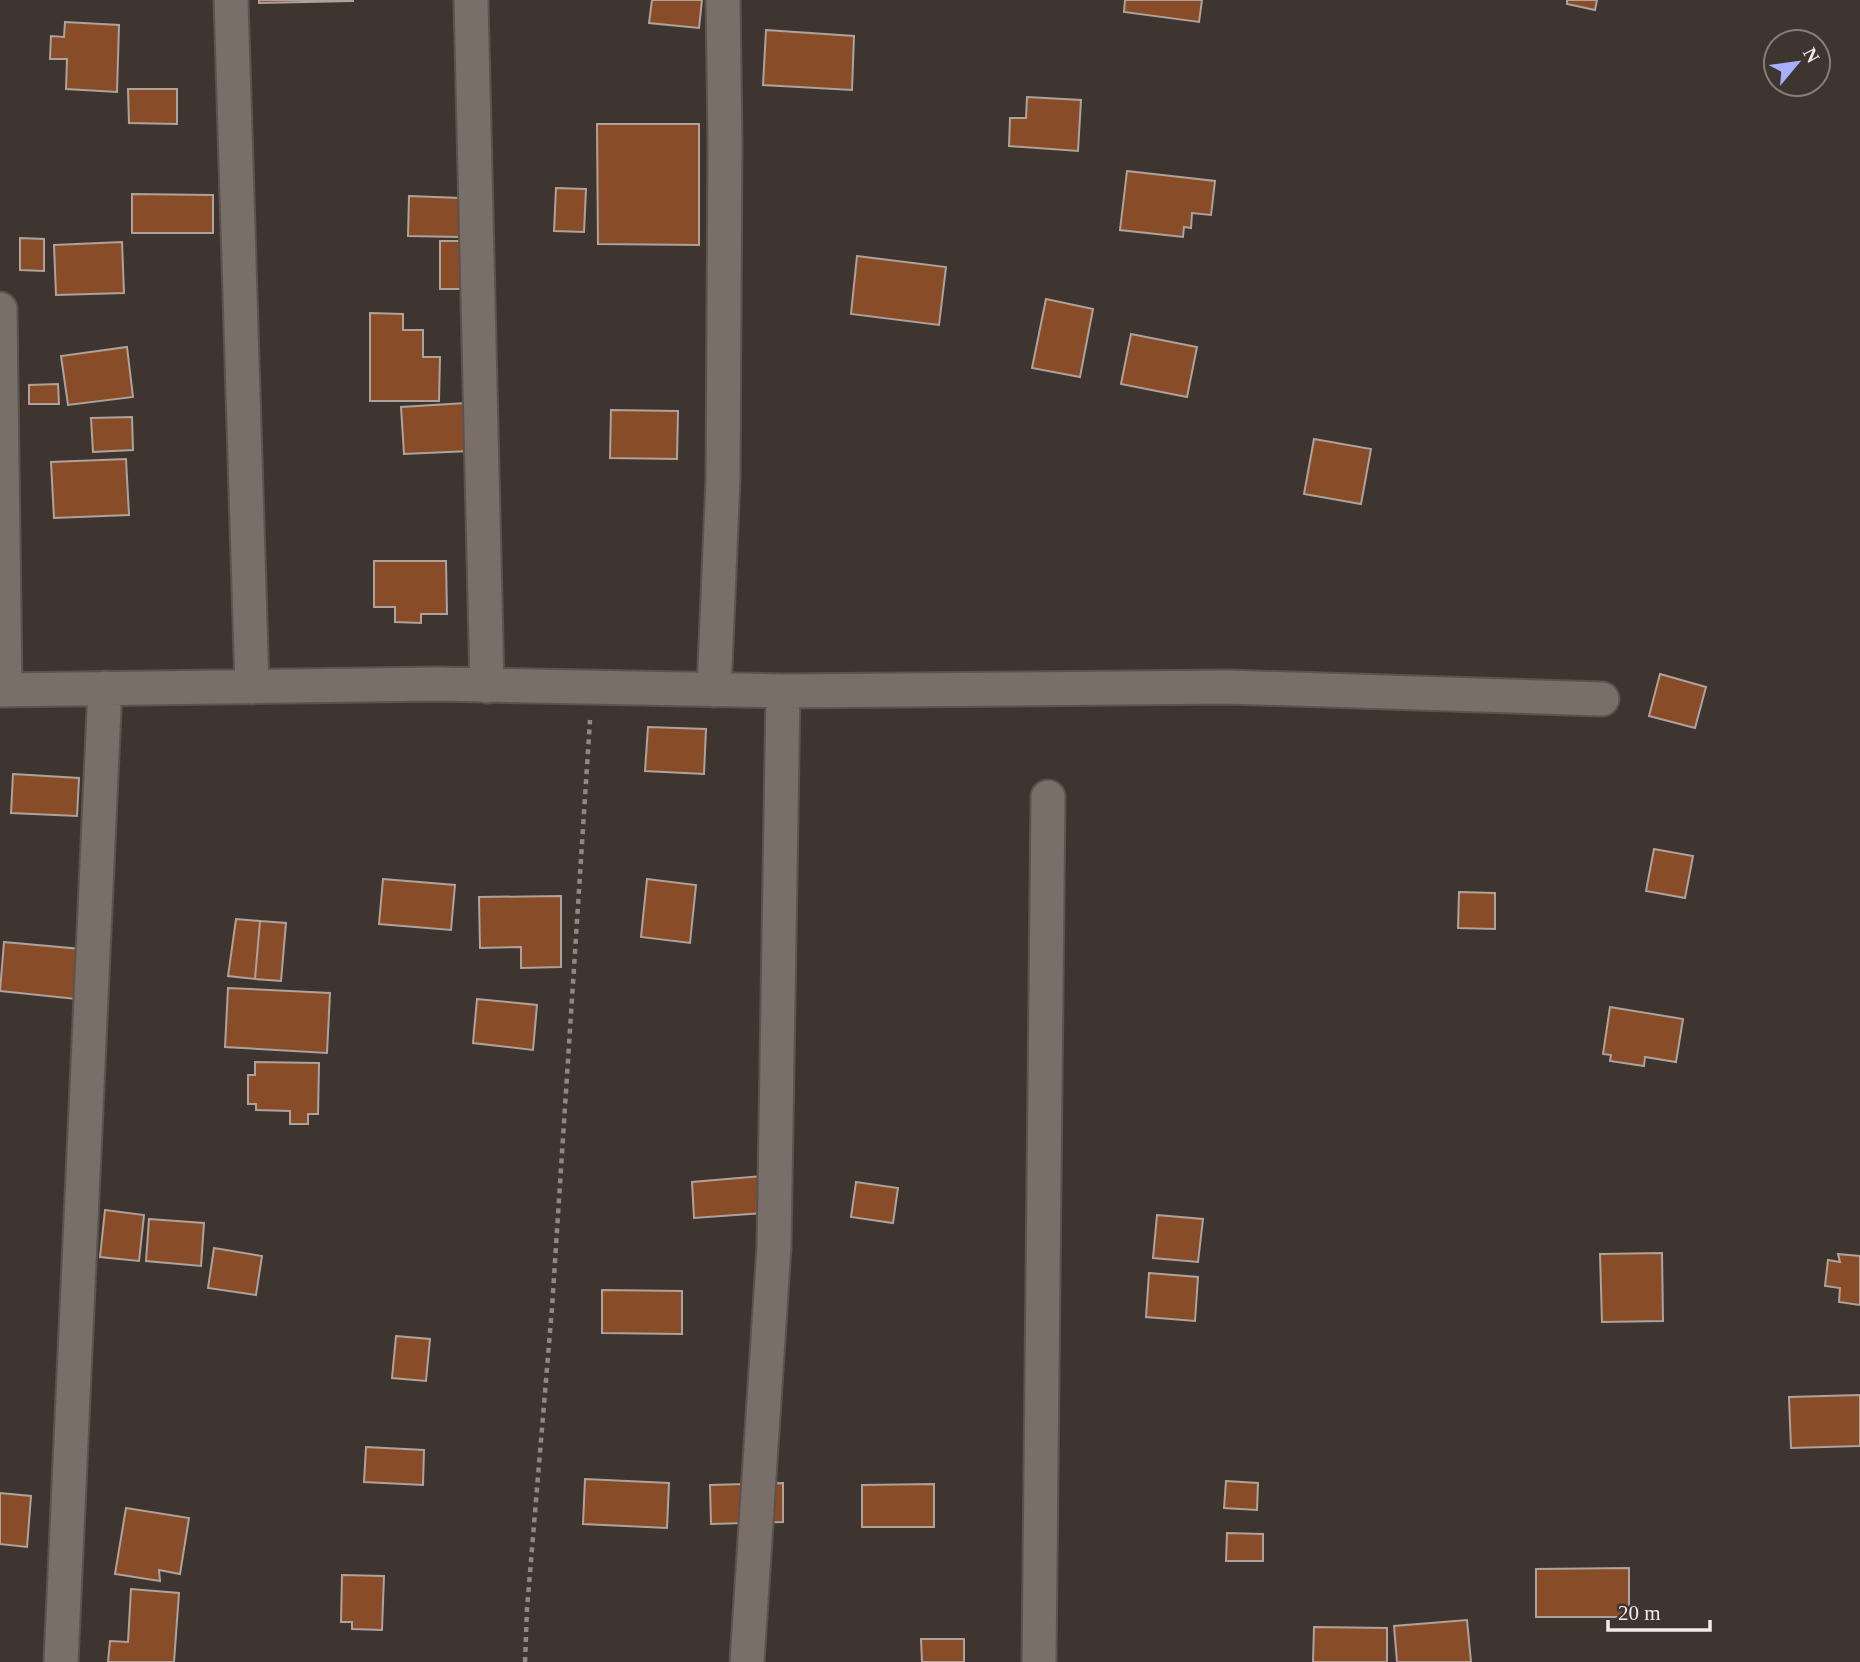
<svg xmlns="http://www.w3.org/2000/svg" width="1860" height="1662" viewBox="0 0 1860 1662" font-family="'Times New Roman',serif">
<style>
.building{fill:#884c29;stroke:#aea29b;stroke-width:2}
.lines{fill:none;stroke-linecap:round;stroke-linejoin:round}
.street-casing{stroke:#5b534e;stroke-width:37}
.path{stroke:#908884;stroke-width:4.5;stroke-dasharray:5 5;stroke-linecap:butt}
.street{stroke:#796e68;stroke-width:33}
</style>
<rect width="100%" height="100%" fill="#3f3530"/>
<path class="building" d="M 259,0 L 353,0 L 353,1 L 259,3 Z
M 652,0 L 702,0 L 699,28 L 649,23 Z
M 1125,0 L 1202,0 L 1199,22 L 1124,12 Z
M 1567,0 L 1597,0 L 1595,10 L 1567,4 Z
M 65,22 L 119,25 L 117,92 L 66,89 L 67,59 L 50,59 L 51,36 L 64,37 Z
M 766,30 L 854,36 L 852,90 L 763,85 Z
M 128,89 L 177,89 L 177,124 L 129,123 Z
M 1027,97 L 1081,100 L 1078,151 L 1009,146 L 1010,118 L 1026,118 Z
M 597,124 L 699,124 L 699,245 L 598,244 Z
M 1127,171 L 1215,181 L 1211,215 L 1192,213 L 1191,228 L 1184,227 L 1183,237 L 1120,230 Z
M 556,188 L 586,189 L 584,232 L 554,231 Z
M 132,194 L 213,195 L 213,233 L 132,233 Z
M 409,196 L 461,198 L 460,237 L 408,236 Z
M 20,238 L 44,239 L 44,271 L 20,270 Z
M 440,241 L 464,241 L 464,289 L 440,289 Z
M 122,242 L 124,293 L 56,295 L 54,245 Z
M 857,256 L 946,267 L 939,325 L 851,314 Z
M 1046,299 L 1093,309 L 1080,377 L 1032,368 Z
M 370,313 L 403,314 L 403,330 L 423,330 L 423,357 L 440,357 L 439,401 L 370,401 Z
M 1131,334 L 1197,347 L 1187,397 L 1121,384 Z
M 127,347 L 133,397 L 68,405 L 61,356 Z
M 58,384 L 59,404 L 29,404 L 29,385 Z
M 466,403 L 470,451 L 404,454 L 401,407 Z
M 611,410 L 678,411 L 677,459 L 610,458 Z
M 132,417 L 133,450 L 93,452 L 91,418 Z
M 1314,439 L 1371,449 L 1361,504 L 1304,494 Z
M 126,459 L 129,515 L 54,518 L 51,462 Z
M 374,561 L 446,561 L 447,614 L 421,614 L 421,623 L 395,622 L 395,607 L 374,607 Z
M 1660,674 L 1706,687 L 1695,728 L 1649,716 Z
M 648,727 L 706,729 L 704,774 L 645,771 Z
M 13,774 L 79,778 L 77,816 L 11,813 Z
M 1654,849 L 1693,856 L 1685,898 L 1646,891 Z
M 383,879 L 455,885 L 451,930 L 379,924 Z
M 647,879 L 696,885 L 690,943 L 641,937 Z
M 1459,892 L 1495,893 L 1495,929 L 1458,928 Z
M 561,896 L 561,967 L 521,968 L 521,947 L 480,948 L 479,897 Z
M 236,919 L 260,921 L 255,979 L 228,976 Z
M 260,921 L 286,923 L 281,981 L 255,979 Z
M 4,942 L 81,949 L 76,999 L 0,991 Z
M 228,988 L 330,993 L 327,1053 L 225,1047 Z
M 477,999 L 537,1005 L 533,1050 L 473,1043 Z
M 1610,1007 L 1683,1019 L 1676,1062 L 1645,1057 L 1644,1066 L 1610,1061 L 1611,1055 L 1603,1054 Z
M 255,1062 L 319,1063 L 318,1114 L 308,1114 L 308,1124 L 290,1124 L 290,1111 L 256,1110 L 256,1104 L 248,1104 L 248,1075 L 255,1075 Z
M 762,1176 L 765,1213 L 694,1218 L 692,1182 Z
M 856,1182 L 898,1188 L 893,1223 L 851,1217 Z
M 105,1210 L 144,1215 L 139,1261 L 100,1257 Z
M 1157,1215 L 1203,1219 L 1198,1262 L 1153,1258 Z
M 149,1219 L 204,1223 L 201,1266 L 146,1261 Z
M 214,1248 L 262,1256 L 256,1295 L 208,1288 Z
M 1662,1253 L 1663,1321 L 1602,1322 L 1600,1254 Z
M 1838,1254 L 1860,1256 L 1860,1305 L 1839,1302 L 1840,1288 L 1825,1286 L 1828,1260 L 1840,1262 Z
M 1149,1273 L 1198,1277 L 1195,1321 L 1146,1317 Z
M 602,1290 L 682,1291 L 682,1334 L 602,1333 Z
M 396,1336 L 430,1339 L 426,1381 L 392,1378 Z
M 1860,1395 L 1860,1446 L 1791,1448 L 1789,1397 Z
M 366,1447 L 424,1450 L 423,1485 L 364,1482 Z
M 585,1479 L 669,1483 L 667,1528 L 583,1524 Z
M 1226,1481 L 1258,1483 L 1257,1510 L 1224,1508 Z
M 783,1483 L 783,1522 L 711,1524 L 710,1485 Z
M 934,1484 L 934,1527 L 862,1527 L 862,1485 Z
M 0,1493 L 31,1496 L 27,1547 L 0,1544 Z
M 126,1508 L 189,1518 L 180,1574 L 159,1570 L 160,1581 L 115,1574 Z
M 1227,1533 L 1263,1534 L 1263,1561 L 1226,1561 Z
M 1629,1568 L 1629,1617 L 1536,1617 L 1536,1569 Z
M 342,1575 L 384,1576 L 382,1630 L 352,1629 L 352,1622 L 341,1622 Z
M 131,1589 L 179,1593 L 174,1662 L 108,1662 L 110,1641 L 128,1642 Z
M 1467,1620 L 1471,1662 L 1397,1662 L 1394,1626 Z
M 1314,1627 L 1387,1628 L 1387,1662 L 1313,1662 Z
M 921,1639 L 964,1639 L 964,1662 L 922,1662 Z"/>
<g class="lines">
<g class="street-casing">
<path id="street" d="M 231,0 L 252,687
M 471,0 L 487,686
M 0,309 L 5,689
M 0,690 L 438,684 L 783,691 L 1228,687 L 1602,699
M 714,690 L 723,479 L 725,142 L 723,0
M 61,1662 L 105,688
M 747,1662 L 774,1247 L 783,691
M 1039,1662 L 1048,797"/>
</g>
<path class="path" d="M 525,1662 L 527,1609 L 552,1308 L 590,720"/>
<use href="#street" class="street"/>
</g>
<g transform="translate(1797 63) rotate(61)"><circle r="33" fill="#3f3530" stroke="#877e7a" stroke-width="2"/>
<path d="M0-5L12 26L0 18L-12 26Z" fill="#a8b0fc"/>
<text y="-10" font-size="19" font-weight="bold" text-anchor="middle" fill="#f2ece8">N</text>
</g>
<path d="M1608 1620v10h102v-10" fill="none" stroke="#f2ece8" stroke-width="3.5"/>
<text x="1618" y="1620" font-size="21" fill="#f2ece8" stroke="#3f3530" stroke-width="5" paint-order="stroke">20 m</text>
</svg>
